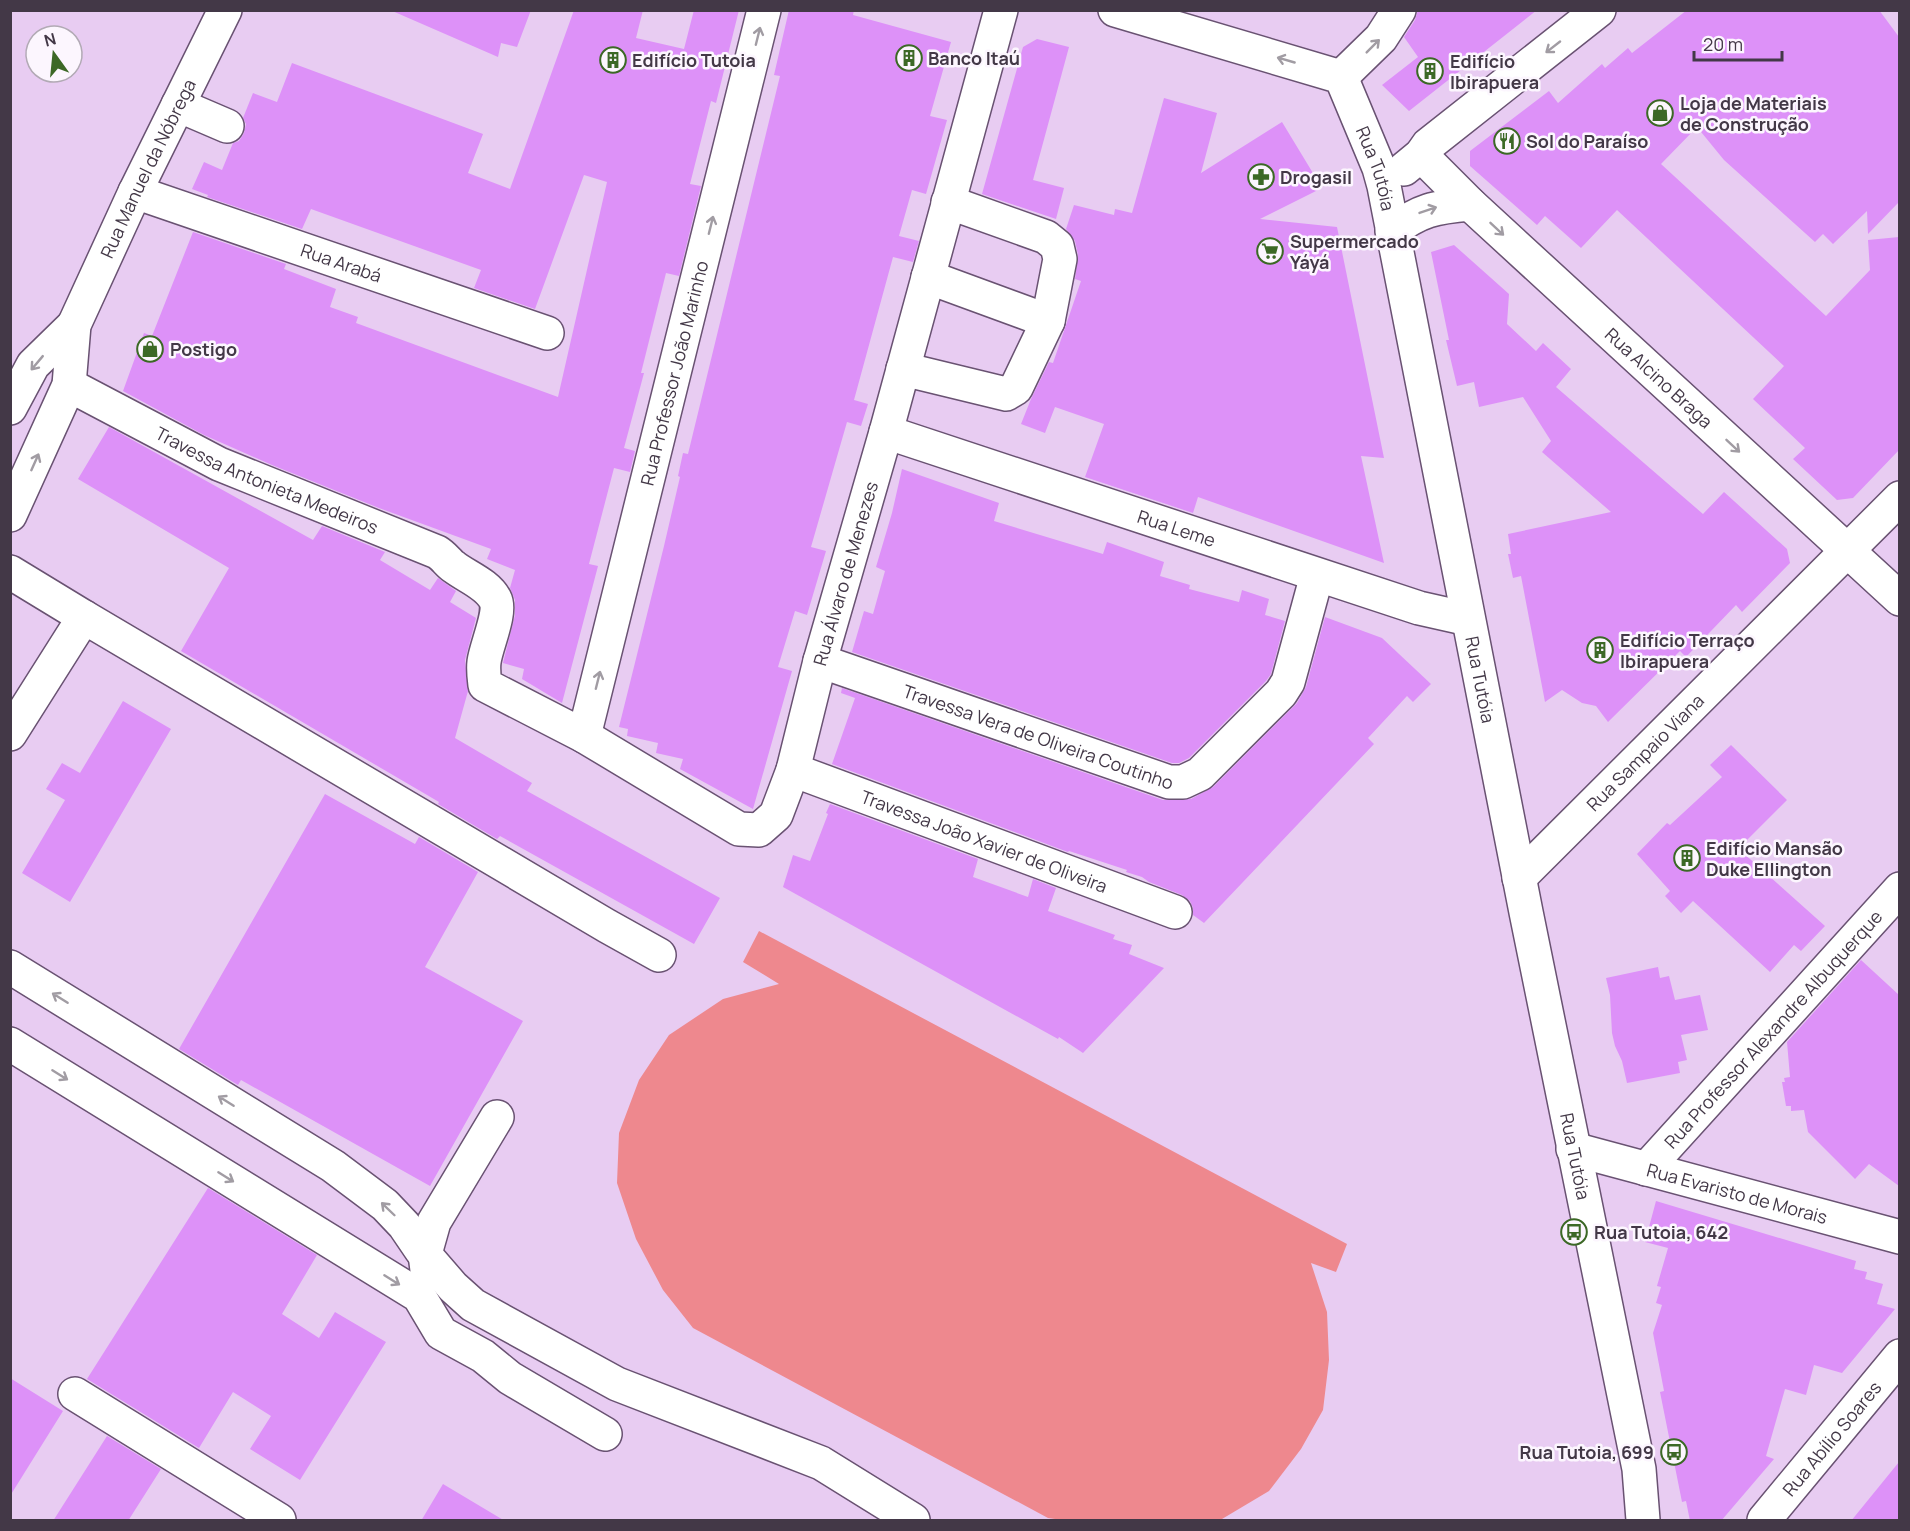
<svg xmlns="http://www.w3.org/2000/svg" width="1910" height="1531" viewBox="0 0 1910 1531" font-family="Manrope,sans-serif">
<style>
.pitch{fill:#ee888e}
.building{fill:#dd91f8}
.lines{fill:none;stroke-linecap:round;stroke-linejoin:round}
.minor-casing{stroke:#695272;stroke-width:36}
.minor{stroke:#fff;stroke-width:33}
.oneway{stroke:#a19ca3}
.labels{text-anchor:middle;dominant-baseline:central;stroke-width:5;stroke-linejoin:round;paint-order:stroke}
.poi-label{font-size:18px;font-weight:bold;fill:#433847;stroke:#fcf6fe;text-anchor:start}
.street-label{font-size:18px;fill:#433847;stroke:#fcf6fe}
</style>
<rect width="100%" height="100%" fill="#e8ccf2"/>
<path class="pitch" d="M 759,931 L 1347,1244 L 1336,1272 L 1311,1263 L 1327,1312 L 1329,1360 L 1323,1410 L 1301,1449 L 1269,1491 L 1222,1519 L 1213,1520 L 1062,1520 L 1048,1518 L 693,1328 L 663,1290 L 636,1239 L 617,1183 L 619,1133 L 639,1080 L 669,1035 L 723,999 L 779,984 L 743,962 Z"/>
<path class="building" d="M 390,10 L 531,10 L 517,47 L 501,43 L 498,57 Z
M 574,10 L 643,10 L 636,38 L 684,49 L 694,10 L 739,10 L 716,103 L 711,101 L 690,184 L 701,186 L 679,276 L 666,273 L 641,373 L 644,373 L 624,448 L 635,451 L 630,472 L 614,468 L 589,564 L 598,566 L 562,703 L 522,679 L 524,669 L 503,663 L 515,615 L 515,600 L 510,588 L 515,570 L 487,559 L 491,549 L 379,508 L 272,465 L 204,435 L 123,391 L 144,333 L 152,336 L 193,232 L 286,264 L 284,269 L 336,289 L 330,307 L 358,317 L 356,323 L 558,397 L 607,182 L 584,175 L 535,309 L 474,288 L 481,270 L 311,209 L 302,229 L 207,197 L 208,195 L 192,189 L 204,162 L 222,170 L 233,143 L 239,141 L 244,133 L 246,124 L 243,118 L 253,93 L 277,102 L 292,63 L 483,134 L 468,173 L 510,189 Z
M 789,10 L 854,10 L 853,15 L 951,42 L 930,116 L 947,120 L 926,194 L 912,190 L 899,236 L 919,241 L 913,262 L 893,257 L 854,400 L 868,404 L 861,426 L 847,422 L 811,547 L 826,551 L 807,615 L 795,611 L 778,667 L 792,671 L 753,809 L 680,769 L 683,759 L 656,753 L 658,743 L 627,736 L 628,729 L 619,727 L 664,546 L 680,477 L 678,476 L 683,453 L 688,454 L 780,76 L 774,75 Z
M 1418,10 L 1537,10 L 1409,111 L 1382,85 L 1418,57 L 1404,37 L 1415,20 Z
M 1687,10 L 1879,10 L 1899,37 L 1899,202 L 1868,234 L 1867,211 L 1833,244 L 1823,234 L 1815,242 L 1724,160 L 1697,127 L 1661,164 L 1826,316 L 1870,270 L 1868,240 L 1899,237 L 1899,450 L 1853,498 L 1837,500 L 1793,459 L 1805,448 L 1753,399 L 1784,366 L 1617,210 L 1581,248 L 1545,216 L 1537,225 L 1470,166 L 1470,151 L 1549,91 L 1558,103 L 1602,64 L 1605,68 L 1628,48 L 1632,53 Z
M 1037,39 L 1069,47 L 1033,180 L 1064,188 L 1056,219 L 982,194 L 1023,47 Z
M 1164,98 L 1217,113 L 1201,173 L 1282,122 L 1322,188 L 1260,219 L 1337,227 L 1384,458 L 1361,456 L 1384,563 L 1198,497 L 1193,513 L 1085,477 L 1104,424 L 1055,407 L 1045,433 L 1021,424 L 1031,399 L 1049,362 L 1053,363 L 1081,281 L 1075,279 L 1078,255 L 1075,241 L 1066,229 L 1074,205 L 1114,215 L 1115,209 L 1132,213 Z
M 1454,245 L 1509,294 L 1507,324 L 1536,351 L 1543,343 L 1571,369 L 1556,387 L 1703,514 L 1724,492 L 1787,549 L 1790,563 L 1742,612 L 1736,605 L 1686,657 L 1680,651 L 1608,722 L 1596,706 L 1582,703 L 1562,690 L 1545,702 L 1521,576 L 1513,578 L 1508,554 L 1511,554 L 1508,534 L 1611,512 L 1542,452 L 1551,441 L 1523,397 L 1479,407 L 1474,382 L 1457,386 L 1446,340 L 1449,340 L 1431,252 Z
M 109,427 L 313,540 L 322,526 L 385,552 L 380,560 L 430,590 L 438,578 L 456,591 L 450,602 L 476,618 L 465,660 L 468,691 L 455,738 L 532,783 L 527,791 L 720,898 L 694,944 L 500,836 L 497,839 L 438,804 L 439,802 L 181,651 L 229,568 L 78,479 Z
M 902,469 L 999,503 L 994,521 L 1103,554 L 1107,542 L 1164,562 L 1160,576 L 1190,585 L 1189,589 L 1239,602 L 1242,590 L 1269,599 L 1265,615 L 1285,621 L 1271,674 L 1266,681 L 1189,758 L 1179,763 L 1172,763 L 852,652 L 864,611 L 873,614 L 885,571 L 876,567 L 892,513 Z
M 1325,617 L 1382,638 L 1431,684 L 1413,702 L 1407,696 L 1368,738 L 1374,744 L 1204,923 L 1193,915 L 1193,908 L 1190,901 L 1182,895 L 1149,882 L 1142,877 L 1126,872 L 1127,870 L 1069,851 L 1068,852 L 832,764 L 855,698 L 841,693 L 842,688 L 1163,800 L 1191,799 L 1213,787 L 1297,703 L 1306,687 Z
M 123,701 L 171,729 L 70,902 L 22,873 L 65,800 L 46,789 L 62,763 L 80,773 Z
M 1731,745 L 1787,800 L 1740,847 L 1743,849 L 1741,851 L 1825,926 L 1801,951 L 1794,945 L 1770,972 L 1693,901 L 1681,913 L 1665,896 L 1670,891 L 1637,854 L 1667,823 L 1670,825 L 1722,777 L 1710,765 Z
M 325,794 L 415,844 L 419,837 L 478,872 L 425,967 L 523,1021 L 430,1186 L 241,1080 L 238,1085 L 179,1049 Z
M 830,804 L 978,859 L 973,877 L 1028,897 L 1033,879 L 1056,888 L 1048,911 L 1115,935 L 1113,939 L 1132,945 L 1129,954 L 1164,968 L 1083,1053 L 1059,1037 L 1058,1039 L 783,887 L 793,855 L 810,861 L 828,814 L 826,813 Z
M 1861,960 L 1899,995 L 1899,1186 L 1869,1164 L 1855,1179 L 1808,1132 L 1804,1110 L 1791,1111 L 1791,1106 L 1786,1106 L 1782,1082 L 1785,1082 L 1784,1078 L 1790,1077 L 1787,1042 Z
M 1658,967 L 1660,978 L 1669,976 L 1675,1000 L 1700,995 L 1708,1030 L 1681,1035 L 1687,1060 L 1678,1062 L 1680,1073 L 1627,1083 L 1622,1061 L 1615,1046 L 1612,1033 L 1610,995 L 1606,978 Z
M 208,1188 L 317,1255 L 282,1314 L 319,1338 L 335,1312 L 386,1342 L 300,1480 L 250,1449 L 271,1416 L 233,1392 L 199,1448 L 87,1379 Z
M 1656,1201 L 1856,1261 L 1854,1269 L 1867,1272 L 1865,1279 L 1883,1284 L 1877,1304 L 1895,1309 L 1842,1373 L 1814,1365 L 1806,1395 L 1785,1389 L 1766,1456 L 1774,1459 L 1721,1521 L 1690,1521 L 1686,1501 L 1682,1502 L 1660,1392 L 1664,1391 L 1653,1333 L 1662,1305 L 1656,1303 L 1661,1287 L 1657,1286 L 1668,1248 L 1645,1242 Z
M 10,1378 L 63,1411 L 10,1496 Z
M 107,1436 L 161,1469 L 128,1521 L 53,1521 Z
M 1899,1462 L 1899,1521 L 1851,1521 Z
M 443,1484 L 505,1521 L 421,1521 Z"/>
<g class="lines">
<g class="minor-casing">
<g id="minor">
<path id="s1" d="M 1115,10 L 1341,77 L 1379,168 L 1384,186 L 1526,912 L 1639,1469 L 1643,1520"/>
<path d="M 1341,77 L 1381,38 L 1399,10"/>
<path d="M 178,105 L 227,126"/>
<path id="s2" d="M 1421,155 L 1470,204 L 1900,599"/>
<path d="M 1404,169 L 1421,155 L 1428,145 L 1599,10"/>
<path id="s3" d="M 135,192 L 547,333"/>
<path d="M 948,202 L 1046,237 L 1057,246 L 1060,259 L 1048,321"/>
<path d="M 1392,231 C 1420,210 1435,207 1470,204"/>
<path d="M 903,369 L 1006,394 L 1016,388 L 1048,321 L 928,277"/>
<path id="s4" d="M 69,385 L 219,464 L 437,552 C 444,556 448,563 454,567 C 467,577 487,584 495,599 C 502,612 486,646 484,662 C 483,670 484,677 485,685 L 584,736 L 739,829 L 759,830 L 776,815 L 793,770 L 820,661 L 886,432 L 1001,10"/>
<path d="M 10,408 L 33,365 L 74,325"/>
<path id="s5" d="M 886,432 L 1419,608 L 1468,619"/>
<path id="s6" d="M 10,515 L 69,385 L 74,325 L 135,192 L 225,10"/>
<path d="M 10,572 L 84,617"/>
<path id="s7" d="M 820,661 L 1169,782 L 1183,782 L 1200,774 L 1281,693 L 1288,682 L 1317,575"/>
<path d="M 10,734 L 84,617 L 607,926 L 659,955"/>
<path id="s8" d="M 584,736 L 764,10"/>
<path id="s9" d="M 793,770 L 1175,912"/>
<path id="s10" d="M 1519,878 L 1900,498"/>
<path d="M 10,967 L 333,1166 L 385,1205 L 404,1225 L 421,1250 L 453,1287 L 473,1305 L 617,1384 L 821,1463 L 913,1520"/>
<path d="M 10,1044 L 419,1296 L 441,1333 L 483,1356 L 510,1378 L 605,1434"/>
<path id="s11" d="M 1573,1149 L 1900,1237"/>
<path id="s12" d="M 1646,1169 L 1900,889"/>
<path d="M 427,1270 L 425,1254 L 434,1222 L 497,1117"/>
<path d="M 75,1394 L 279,1520"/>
<path id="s13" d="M 1764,1520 L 1900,1356"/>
</g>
</g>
<use href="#minor" class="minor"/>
</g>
<defs><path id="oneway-shaft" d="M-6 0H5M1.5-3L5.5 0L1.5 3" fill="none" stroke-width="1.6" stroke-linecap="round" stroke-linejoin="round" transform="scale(1.5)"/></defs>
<g class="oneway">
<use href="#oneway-shaft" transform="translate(758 36) rotate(-76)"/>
<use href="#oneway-shaft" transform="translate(1373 46) rotate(-45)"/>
<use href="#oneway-shaft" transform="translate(1553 47) rotate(142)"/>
<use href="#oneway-shaft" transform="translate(1286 60) rotate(-164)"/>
<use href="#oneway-shaft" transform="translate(1428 210) rotate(-19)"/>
<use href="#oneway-shaft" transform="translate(711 225) rotate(-76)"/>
<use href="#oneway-shaft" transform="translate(1497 229) rotate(43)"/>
<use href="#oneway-shaft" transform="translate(37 363) rotate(130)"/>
<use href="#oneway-shaft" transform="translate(1733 446) rotate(43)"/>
<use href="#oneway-shaft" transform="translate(35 462) rotate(-66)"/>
<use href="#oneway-shaft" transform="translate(598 680) rotate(-76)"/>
<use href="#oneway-shaft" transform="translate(60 998) rotate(-148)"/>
<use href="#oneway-shaft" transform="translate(60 1075) rotate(32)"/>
<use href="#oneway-shaft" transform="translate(226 1101) rotate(-148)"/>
<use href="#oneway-shaft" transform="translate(226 1177) rotate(32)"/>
<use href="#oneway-shaft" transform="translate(388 1209) rotate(-136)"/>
<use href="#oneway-shaft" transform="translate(392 1280) rotate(32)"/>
</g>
<defs>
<g id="building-ring" transform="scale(1.35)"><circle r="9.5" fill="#fcf6fe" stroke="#3c6826" stroke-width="1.5"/><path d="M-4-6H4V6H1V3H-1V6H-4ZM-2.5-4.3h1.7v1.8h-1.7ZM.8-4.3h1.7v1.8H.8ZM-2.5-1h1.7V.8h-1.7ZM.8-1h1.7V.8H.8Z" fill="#3c6826"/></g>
<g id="shop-ring" transform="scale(1.35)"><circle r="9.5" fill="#fcf6fe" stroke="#3c6826" stroke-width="1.5"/><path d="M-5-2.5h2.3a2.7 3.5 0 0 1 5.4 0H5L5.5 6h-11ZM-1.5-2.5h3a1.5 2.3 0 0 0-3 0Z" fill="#3c6826"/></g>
<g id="restaurant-ring" transform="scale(1.35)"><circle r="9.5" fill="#fcf6fe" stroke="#3c6826" stroke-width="1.5"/><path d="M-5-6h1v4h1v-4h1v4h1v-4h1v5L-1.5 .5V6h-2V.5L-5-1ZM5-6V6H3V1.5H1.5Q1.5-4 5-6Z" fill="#3c6826"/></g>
<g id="pharmacy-ring" transform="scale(1.35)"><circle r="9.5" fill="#fcf6fe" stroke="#3c6826" stroke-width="1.5"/><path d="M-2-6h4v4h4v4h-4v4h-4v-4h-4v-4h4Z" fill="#3c6826"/></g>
<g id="supermarket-ring" transform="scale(1.35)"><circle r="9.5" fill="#fcf6fe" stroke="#3c6826" stroke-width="1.5"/><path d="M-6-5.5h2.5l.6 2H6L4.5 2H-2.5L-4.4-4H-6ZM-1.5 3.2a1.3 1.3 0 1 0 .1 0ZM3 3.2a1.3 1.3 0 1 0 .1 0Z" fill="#3c6826"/></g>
<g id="bus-ring" transform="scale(1.35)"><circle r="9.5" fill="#fcf6fe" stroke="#3c6826" stroke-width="1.5"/><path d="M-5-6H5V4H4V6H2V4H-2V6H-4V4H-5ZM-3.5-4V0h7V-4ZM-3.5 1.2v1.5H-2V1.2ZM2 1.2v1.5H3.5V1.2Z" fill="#3c6826"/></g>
</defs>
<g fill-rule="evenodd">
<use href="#building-ring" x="909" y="58"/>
<use href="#building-ring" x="613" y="60"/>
<use href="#building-ring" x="1430" y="71"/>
<use href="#shop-ring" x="1660" y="113"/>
<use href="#restaurant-ring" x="1507" y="141"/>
<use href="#pharmacy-ring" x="1261" y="177"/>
<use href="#supermarket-ring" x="1270" y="251"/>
<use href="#shop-ring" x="150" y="349"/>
<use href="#building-ring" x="1600" y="650"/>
<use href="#building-ring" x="1687" y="858"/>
<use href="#bus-ring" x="1574" y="1232"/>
<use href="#bus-ring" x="1674" y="1452"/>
</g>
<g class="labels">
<g class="poi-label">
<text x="928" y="58">Banco Itaú</text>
<text x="632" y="60">Edifício Tutoia</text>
<text x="1450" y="61">Edifício<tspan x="1450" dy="21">Ibirapuera</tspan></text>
<text x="1680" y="103">Loja de Materiais<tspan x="1680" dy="21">de Construção</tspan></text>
<text x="1526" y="141">Sol do Paraíso</text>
<text x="1280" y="177">Drogasil</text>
<text x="1290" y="241">Supermercado<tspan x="1290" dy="21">Yáyá</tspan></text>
<text x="170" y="349">Postigo</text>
<text x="1620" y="640">Edifício Terraço<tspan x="1620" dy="21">Ibirapuera</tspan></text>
<text x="1706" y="848">Edifício Mansão<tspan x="1706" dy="21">Duke Ellington</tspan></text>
<text x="1594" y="1232">Rua Tutoia, 642</text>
<text x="1654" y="1452" text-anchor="end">Rua Tutoia, 699</text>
</g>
<g class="street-label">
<text stroke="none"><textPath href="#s6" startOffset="376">Rua Manuel da Nóbrega</textPath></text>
<text stroke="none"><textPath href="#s1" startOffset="334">Rua Tutóia</textPath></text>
<text stroke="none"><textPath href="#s3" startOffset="218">Rua Arabá</textPath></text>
<text stroke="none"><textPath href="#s8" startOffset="374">Rua Professor João Marinho</textPath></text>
<text stroke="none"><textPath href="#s2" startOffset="326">Rua Alcino Braga</textPath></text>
<text stroke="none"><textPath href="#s4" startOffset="220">Travessa Antonieta Medeiros</textPath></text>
<text stroke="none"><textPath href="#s5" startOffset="306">Rua Leme</textPath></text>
<text stroke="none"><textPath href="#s4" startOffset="1154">Rua Álvaro de Menezes</textPath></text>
<text stroke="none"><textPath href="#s1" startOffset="856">Rua Tutóia</textPath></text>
<text stroke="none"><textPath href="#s7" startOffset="231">Travessa Vera de Oliveira Coutinho</textPath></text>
<text stroke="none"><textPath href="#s10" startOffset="178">Rua Sampaio Viana</textPath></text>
<text stroke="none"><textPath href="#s9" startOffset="204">Travessa João Xavier de Oliveira</textPath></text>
<text stroke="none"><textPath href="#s12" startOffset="189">Rua Professor Alexandre Albuquerque</textPath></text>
<text stroke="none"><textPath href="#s1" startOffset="1342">Rua Tutóia</textPath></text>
<text stroke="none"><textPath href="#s11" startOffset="170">Rua Evaristo de Morais</textPath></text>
<text stroke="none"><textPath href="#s13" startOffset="106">Rua Abílio Soares</textPath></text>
</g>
</g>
<rect width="1910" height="1531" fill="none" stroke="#433847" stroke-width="24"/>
<g transform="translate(54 54) rotate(345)"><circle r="28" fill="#fcf6fe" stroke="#b2aab5" stroke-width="1.5"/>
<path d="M0-4.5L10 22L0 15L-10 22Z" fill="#3c6826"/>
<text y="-9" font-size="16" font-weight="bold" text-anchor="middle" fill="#433847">N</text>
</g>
<path d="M1694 51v9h88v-9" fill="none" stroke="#433847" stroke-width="3"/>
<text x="1703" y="51" font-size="18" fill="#433847" stroke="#fcf6fe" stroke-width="4.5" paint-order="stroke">20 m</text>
</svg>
